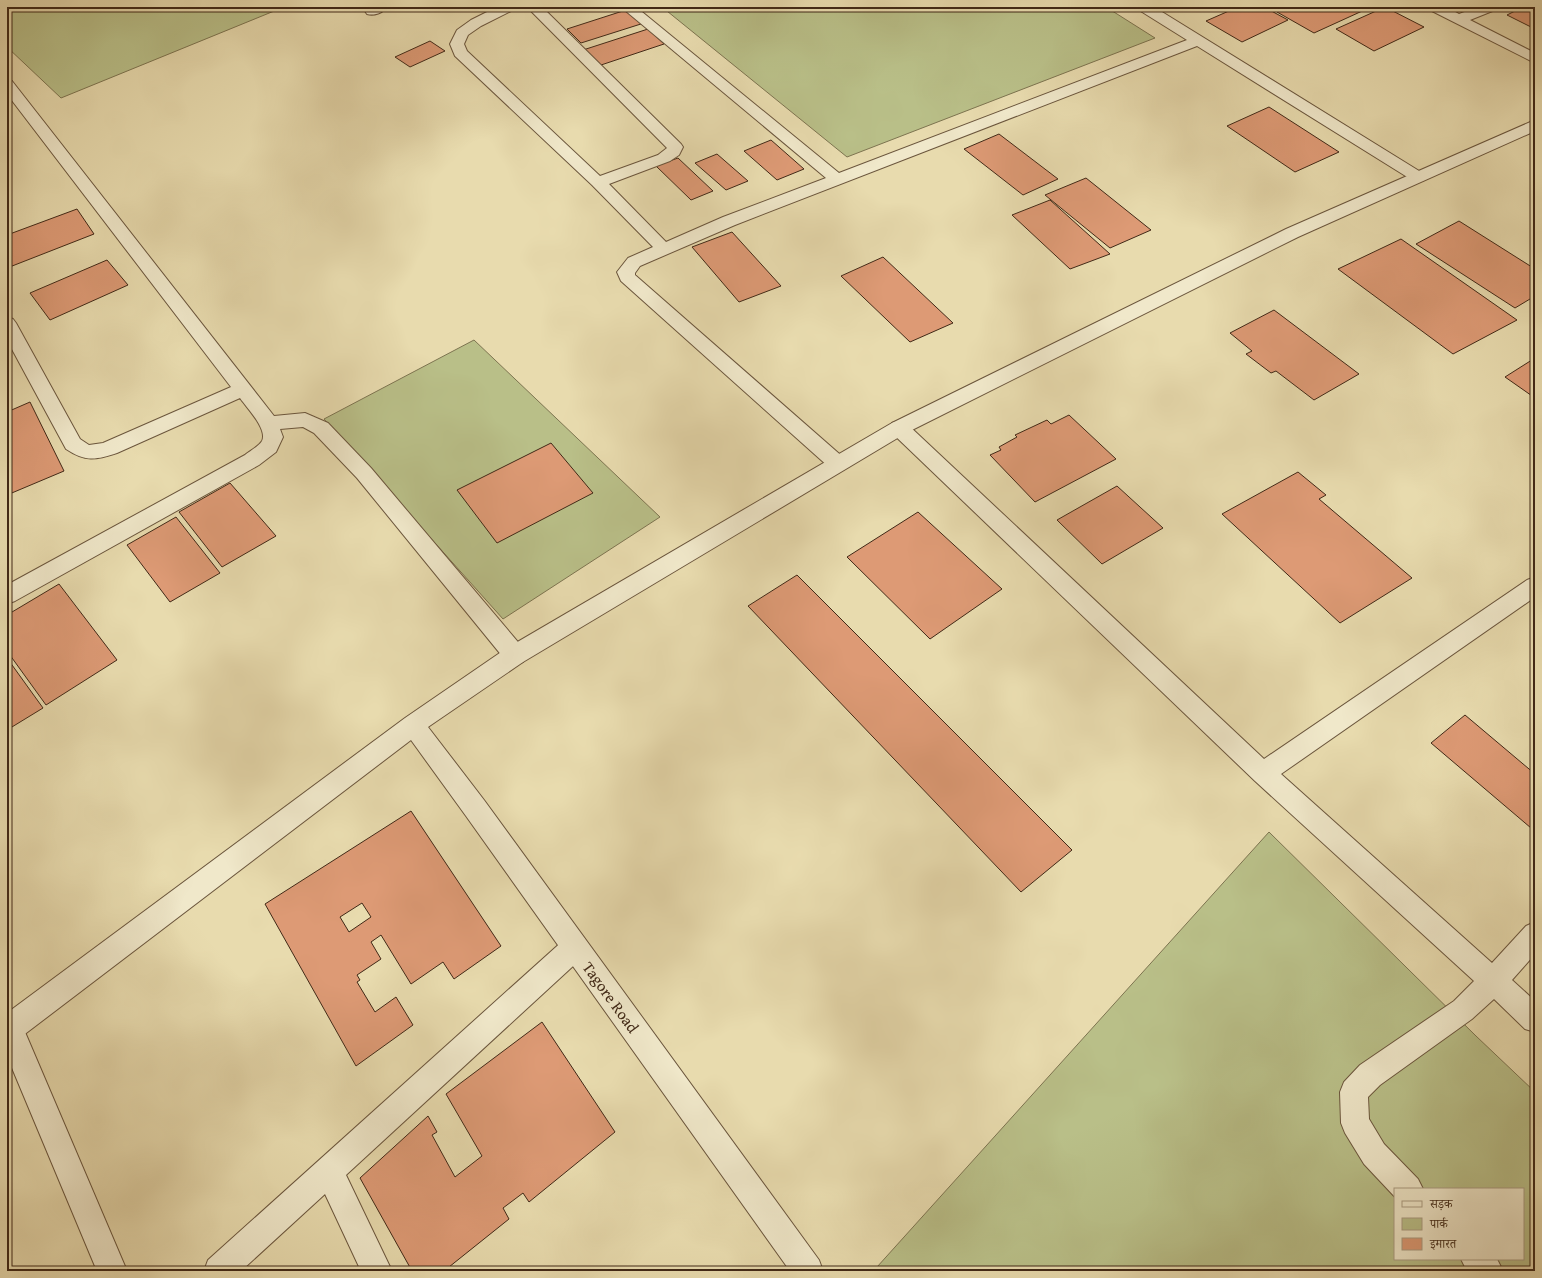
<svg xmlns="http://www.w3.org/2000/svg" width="1542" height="1278" viewBox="0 0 1542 1278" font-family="'Gentium Book Plus','Noto Serif Devanagari',serif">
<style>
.green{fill:#b9bf88;stroke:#7d7450;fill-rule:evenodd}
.building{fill:#dd9a75;stroke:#412917;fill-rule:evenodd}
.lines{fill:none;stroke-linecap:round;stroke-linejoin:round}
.minor-casing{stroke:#6b563d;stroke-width:2}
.tertiary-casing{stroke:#6b563d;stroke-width:2}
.minor{fill:#f0e8ca;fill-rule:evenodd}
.tertiary{fill:#f0e8ca;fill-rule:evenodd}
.labels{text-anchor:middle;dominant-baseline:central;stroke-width:3;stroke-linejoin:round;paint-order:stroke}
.near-street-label{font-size:16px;fill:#412917;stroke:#f0e8ca}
</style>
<rect width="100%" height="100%" fill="#e8dbae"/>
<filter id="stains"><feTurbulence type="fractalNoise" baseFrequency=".005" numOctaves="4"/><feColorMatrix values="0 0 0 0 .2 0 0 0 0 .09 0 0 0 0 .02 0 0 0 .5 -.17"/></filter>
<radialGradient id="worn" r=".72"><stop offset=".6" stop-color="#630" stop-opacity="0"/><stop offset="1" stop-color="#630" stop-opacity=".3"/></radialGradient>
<path class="green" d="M 7,7 L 284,7 L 61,98 L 7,47 Z
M 662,7 L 1106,7 L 1155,38 L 847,157 Z
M 474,340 L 660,517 L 503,619 L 324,419 Z
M 1269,832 L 1476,1036 L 1535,1092 L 1535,1271 L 879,1271 L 877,1267 ZM 1395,1189 L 1523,1189 L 1523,1259 L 1395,1259 Z"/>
<path class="building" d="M 1238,7 L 1264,7 L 1288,20 L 1242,42 L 1206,21 Z
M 1288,7 L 1371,7 L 1314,33 L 1277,12 Z
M 1385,7 L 1424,27 L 1374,51 L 1336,29 Z
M 1523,7 L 1535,7 L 1535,29 L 1507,15 Z
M 629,9 L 644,23 L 581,43 L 567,29 Z
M 648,29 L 664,44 L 598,66 L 583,50 Z
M 430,41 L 445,51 L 410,67 L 395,57 Z
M 1269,107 L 1339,152 L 1295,172 L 1227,126 Z
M 999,134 L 1058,179 L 1023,195 L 964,149 Z
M 771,140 L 804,169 L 777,180 L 744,151 Z
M 717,154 L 748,181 L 726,190 L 695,163 Z
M 678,158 L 713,191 L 691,200 L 656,166 Z
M 1086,178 L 1151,230 L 1110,248 L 1045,195 Z
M 1050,200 L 1110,254 L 1070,269 L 1012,215 Z
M 77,209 L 94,234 L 7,268 L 7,235 Z
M 1459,221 L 1535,269 L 1535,296 L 1515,308 L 1416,244 Z
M 732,232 L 781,286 L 739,302 L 692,247 Z
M 1401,239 L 1517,320 L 1453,354 L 1338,269 Z
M 883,257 L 953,323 L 910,342 L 841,276 Z
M 107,260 L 128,285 L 50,320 L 30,293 Z
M 1274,310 L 1359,374 L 1314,400 L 1276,371 L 1271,373 L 1246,354 L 1252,351 L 1230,333 Z
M 1535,358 L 1535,398 L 1505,377 Z
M 30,402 L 64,471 L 7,495 L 7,412 Z
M 1069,415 L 1116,459 L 1035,502 L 990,455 L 1001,450 L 999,447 L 1017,437 L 1015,435 L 1047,420 L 1051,424 Z
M 551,443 L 593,493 L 497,543 L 457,490 Z
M 1298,472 L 1326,495 L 1319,499 L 1412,578 L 1340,623 L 1222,514 Z
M 230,483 L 276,536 L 222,567 L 179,512 Z
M 1117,486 L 1163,528 L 1102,564 L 1057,520 Z
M 918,512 L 1002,589 L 930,639 L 847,557 Z
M 176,517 L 220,573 L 170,602 L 127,545 Z
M 797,575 L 1072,850 L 1021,892 L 748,606 Z
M 59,584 L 117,660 L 46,705 L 7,651 L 7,615 Z
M 7,658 L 43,708 L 7,730 Z
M 1465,715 L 1535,774 L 1535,825 L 1531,828 L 1431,743 Z
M 411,811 L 501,946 L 454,979 L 443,962 L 411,984 L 381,935 L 371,942 L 381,959 L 357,975 L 360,980 L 357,982 L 375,1012 L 396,997 L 413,1025 L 356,1066 L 265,904 ZM 362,903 L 371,917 L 349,932 L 340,917 Z
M 542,1022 L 615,1132 L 529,1202 L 523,1193 L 503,1208 L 509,1219 L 444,1271 L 412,1271 L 360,1178 L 428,1116 L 437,1132 L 432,1135 L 455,1177 L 482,1156 L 446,1094 Z"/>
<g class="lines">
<g class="minor-casing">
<path id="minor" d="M 369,7 L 387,7 C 383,13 374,16 367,14 L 365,11 Z
M 497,7 L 515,7 L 513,10 L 481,26 L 468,35 L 464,44 L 467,51 L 600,176 L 658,155 L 667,148 L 527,7 L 542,7 L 681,144 L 683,147 L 679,155 L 670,161 L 609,184 L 666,242 L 723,217 L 826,178 L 621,7 L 636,7 L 839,173 L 1187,40 L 1139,10 L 1137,7 L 1154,7 L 1424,174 L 1426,177 L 1424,180 L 1418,182 L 1412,180 L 1197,46 L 735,225 L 640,266 L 635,273 L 635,275 L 844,458 L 847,463 L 844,468 L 837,470 L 830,468 L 621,281 L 617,272 L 628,258 L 653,247 L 592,185 L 455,56 L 450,44 L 457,30 L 471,20 Z
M 1428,7 L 1446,7 L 1459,14 L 1478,7 L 1497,7 L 1495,10 L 1470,20 L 1535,53 L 1535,63 L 1430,10 Z
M 7,80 L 12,81 L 274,416 L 305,413 L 328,423 L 371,468 L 523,648 L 526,655 L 523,662 L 515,664 L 507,662 L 357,478 L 314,433 L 303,427 L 280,429 L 283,437 L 276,452 L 259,465 L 15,601 L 7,604 L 7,585 L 245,455 C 250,451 259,446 262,441 C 268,429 246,407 240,398 L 117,453 C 96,460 85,462 66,449 L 7,340 L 7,317 L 13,319 L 16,323 L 80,439 L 89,445 L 103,443 L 231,387 L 7,94 Z
M 899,421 L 906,423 L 1264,759 L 1527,580 L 1535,577 L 1535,597 L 1281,774 L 1492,963 L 1526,926 L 1535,922 L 1535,954 L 1512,980 L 1535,1001 L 1535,1032 L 1525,1029 L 1494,999 L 1472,1019 L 1380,1085 L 1368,1097 L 1369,1119 L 1384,1144 L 1418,1179 L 1423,1189 L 1395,1189 L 1395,1197 L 1364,1164 L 1345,1133 L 1341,1123 L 1340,1092 L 1344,1082 L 1360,1065 L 1454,1001 L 1474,981 L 1255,781 L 892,433 L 889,428 L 892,423 Z
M 575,934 L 584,938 L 588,947 L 584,956 L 346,1175 L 392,1271 L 361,1271 L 325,1194 L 241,1271 L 204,1271 L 208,1260 L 566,938 Z
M 9,1014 L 19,1018 L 127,1271 L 97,1271 L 7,1056 L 7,1015 Z
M 1461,1259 L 1497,1259 L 1503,1271 L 1467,1271 Z"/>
</g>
<g class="tertiary-casing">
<path id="tertiary" d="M 1535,120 L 1535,131 L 1298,237 L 906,433 L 523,662 L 428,727 L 484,800 L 819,1260 L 823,1271 L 790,1271 L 466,816 L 411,740 L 17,1040 L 7,1044 L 7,1013 L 405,718 L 507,648 L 892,423 L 1286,229 Z"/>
</g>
<use href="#minor" class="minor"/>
<use href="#tertiary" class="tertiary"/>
</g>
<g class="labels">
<g class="near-street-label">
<text transform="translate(611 997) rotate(54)">Tagore Road</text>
</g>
</g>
<rect width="1542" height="1278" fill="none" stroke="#e8dbae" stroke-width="24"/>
<rect x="8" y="8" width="1526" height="1262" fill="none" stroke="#412917" stroke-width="2"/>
<rect x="12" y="12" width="1518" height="1254" fill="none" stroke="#412917"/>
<rect x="1394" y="1188" width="130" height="72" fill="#f0e8ca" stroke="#aa9c82"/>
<rect x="1402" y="1201" width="20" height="6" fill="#f0e8ca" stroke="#aa9c82"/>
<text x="1430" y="1208" font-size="12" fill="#412917">सड़क</text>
<rect x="1402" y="1218" width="20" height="12" fill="#b9bf88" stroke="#aa9c82"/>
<text x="1430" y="1228" font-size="12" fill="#412917">पार्क</text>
<rect x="1402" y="1238" width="20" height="12" fill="#dd9a75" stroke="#aa9c82"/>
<text x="1430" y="1248" font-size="12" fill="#412917">इमारत</text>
<rect width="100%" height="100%" filter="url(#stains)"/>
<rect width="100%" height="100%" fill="url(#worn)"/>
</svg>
